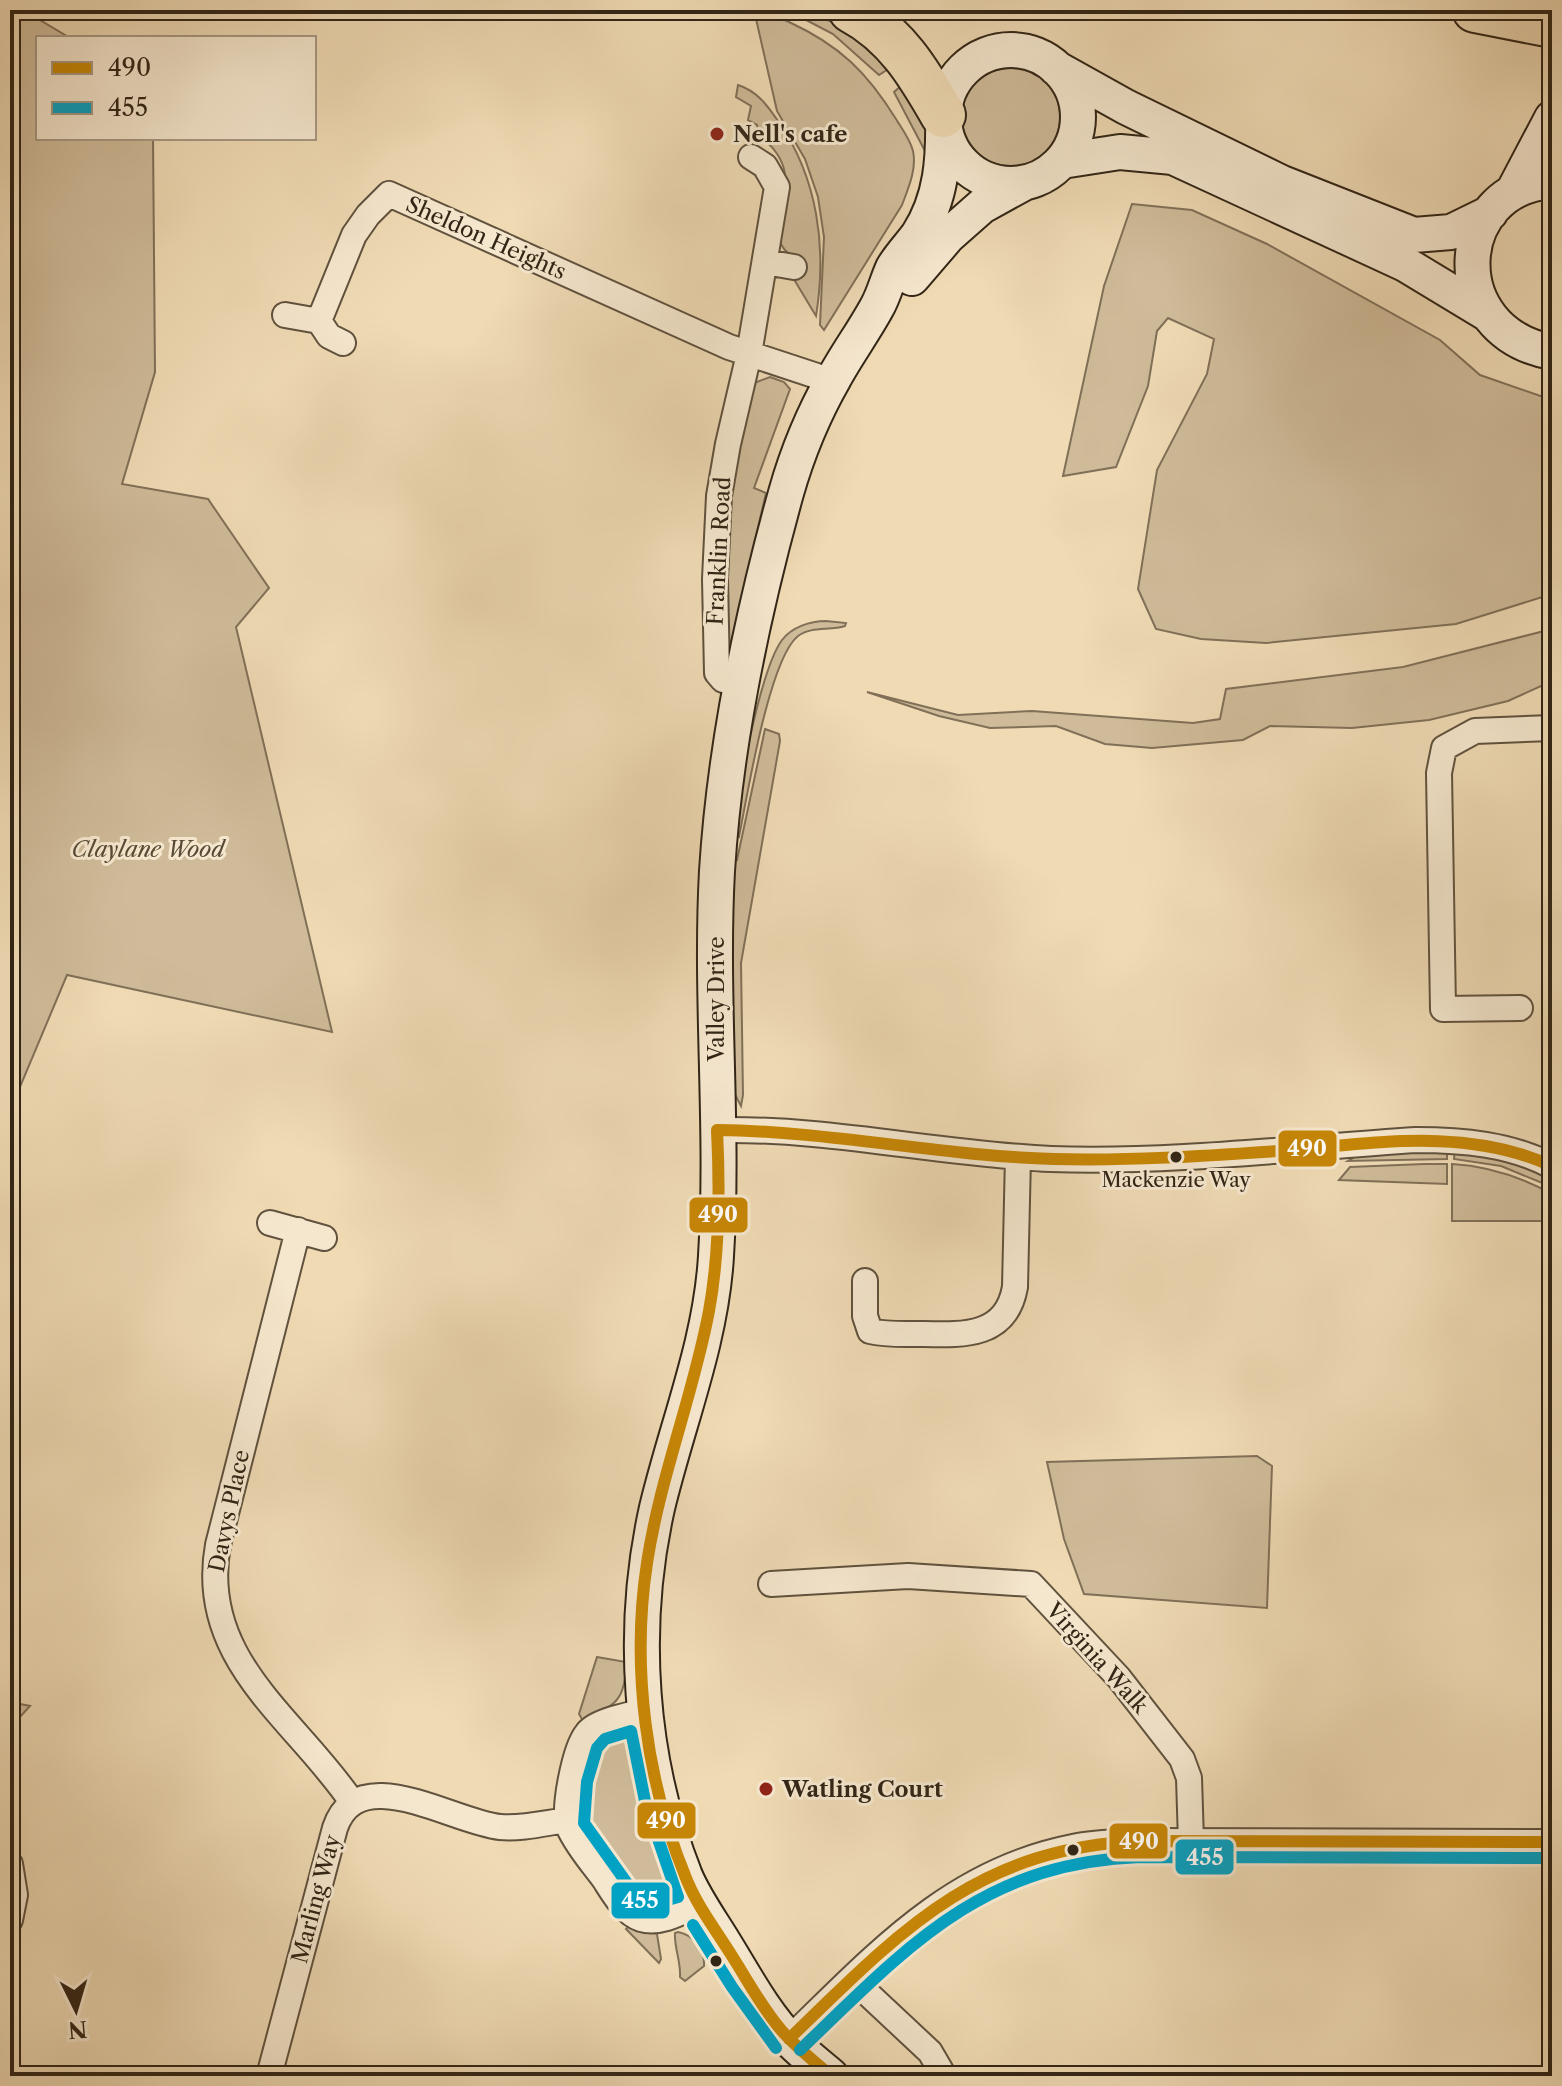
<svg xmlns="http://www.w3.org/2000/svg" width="1562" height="2086" viewBox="0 0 1562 2086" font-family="'Libre Caslon Text',serif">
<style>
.green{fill:#cfbb99;stroke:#807058;stroke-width:2}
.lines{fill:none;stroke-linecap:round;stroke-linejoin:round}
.street-casing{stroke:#60523e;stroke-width:28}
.secondary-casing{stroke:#312516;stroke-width:38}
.highway-casing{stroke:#312516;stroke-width:48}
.street{stroke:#f5e7ce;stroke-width:24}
.secondary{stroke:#f5e7ce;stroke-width:34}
.highway{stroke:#efdab4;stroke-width:44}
.bus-1-casing{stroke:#f5e7ce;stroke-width:18}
.bus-2-casing{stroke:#f5e7ce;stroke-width:18}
.bus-1{stroke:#c68606;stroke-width:12}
.bus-2{stroke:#02a2c5;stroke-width:12}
.poi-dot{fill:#8f2418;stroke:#f5e7ce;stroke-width:3}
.bus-dot{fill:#312516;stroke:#f5e7ce;stroke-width:3}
.labels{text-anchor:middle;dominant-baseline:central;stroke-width:6;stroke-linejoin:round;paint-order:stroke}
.bus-label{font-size:20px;fill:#312516;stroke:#f5e7ce}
.poi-label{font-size:22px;font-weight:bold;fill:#312516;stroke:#f5e7ce;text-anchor:start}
.street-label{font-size:22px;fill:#312516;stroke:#f5e7ce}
.park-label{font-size:22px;font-style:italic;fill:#584a37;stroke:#f5e7ce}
.line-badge{stroke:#f5e7ce;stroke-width:3}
.badge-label{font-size:22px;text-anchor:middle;font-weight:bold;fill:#fff}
</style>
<rect width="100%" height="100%" fill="#efdab4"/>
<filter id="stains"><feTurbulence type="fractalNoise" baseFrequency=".0025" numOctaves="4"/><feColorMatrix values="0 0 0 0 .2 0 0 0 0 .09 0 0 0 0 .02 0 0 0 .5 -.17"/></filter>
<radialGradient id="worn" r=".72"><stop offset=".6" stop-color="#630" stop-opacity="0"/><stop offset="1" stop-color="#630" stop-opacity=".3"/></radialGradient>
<path class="green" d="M 10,10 L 23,10 L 70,38 L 38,38 L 38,138 L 153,138 L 155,372 L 122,484 L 208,499 L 269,588 L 236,627 L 332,1032 L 67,975 L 20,1087 L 10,1082 Z
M 754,10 C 767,10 777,17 789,22 C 839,45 867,72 896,119 C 902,129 910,139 913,151 C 917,169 908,189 902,205 L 824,330 L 820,325 L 824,237 L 818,197 L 805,159 L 777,111 Z
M 787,10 C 830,10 860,42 893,66 L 879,75 L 833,34 Z
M962 117a49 49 0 1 1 98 0a49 49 0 1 1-98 0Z
M 908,80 L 926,127 L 929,151 L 925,151 L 894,92 Z
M 738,85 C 757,91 767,105 778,121 C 818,178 827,248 816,316 L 795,281 L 798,258 C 764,248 781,200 785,174 C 783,160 773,144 759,138 L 757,125 L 748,120 L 751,106 L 736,97 Z
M 1132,204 L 1192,210 L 1267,244 L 1440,340 L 1480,375 L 1552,400 L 1552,594 L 1456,624 L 1266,643 L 1201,639 L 1156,629 L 1138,589 L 1157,470 L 1207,374 L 1214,339 L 1168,318 L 1157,331 L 1148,386 L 1116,467 L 1063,476 L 1104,286 Z
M 770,377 L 784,382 L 790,389 L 754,488 L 766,493 L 728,657 L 726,497 L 754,383 Z
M 826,621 L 846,623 L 845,626 C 830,631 811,626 798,636 C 769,659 747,797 739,837 L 734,837 C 736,798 760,670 782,640 C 792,627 810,621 826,621 Z
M 1552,629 L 1552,681 L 1508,701 L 1429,720 L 1352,728 L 1270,726 L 1243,740 L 1152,748 L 1105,744 L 1056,726 L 990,728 L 939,716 L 867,692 L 958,715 L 1032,711 L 1193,723 L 1220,719 L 1226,689 L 1403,667 Z
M 765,729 L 779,734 L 780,741 L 741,963 L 743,1095 L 741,1106 L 731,1087 L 732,860 L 737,860 Z
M 1455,1149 C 1489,1155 1520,1163 1552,1178 L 1552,1187 L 1501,1166 L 1454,1159 Z
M 1447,1150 L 1447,1159 L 1348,1161 L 1360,1154 Z
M 1424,1164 L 1447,1164 L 1447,1184 L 1339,1180 L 1350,1167 Z
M 1452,1164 C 1488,1166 1521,1177 1552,1194 L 1552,1221 L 1452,1221 Z
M 1257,1456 L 1272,1466 L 1267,1608 L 1084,1594 L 1064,1539 L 1047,1462 Z
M 597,1657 L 626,1662 C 626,1700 616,1705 583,1721 L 579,1714 Z
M 10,1702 L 30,1706 L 10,1728 Z
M 602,1731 L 623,1733 L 632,1742 L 646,1802 L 673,1887 L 670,1901 L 658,1911 L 638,1910 L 604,1865 L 575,1816 L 588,1746 Z
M 629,1926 L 657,1934 L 661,1959 L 659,1963 L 626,1929 Z
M 678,1932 C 694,1935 705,1950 704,1966 L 685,1981 L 680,1977 C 681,1961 674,1948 675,1933 Z"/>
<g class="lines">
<g class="street-casing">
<path id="street" d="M 765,262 L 794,267
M 285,315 L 319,321
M 343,343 L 329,336 L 319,321 L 354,235 L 368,215 L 389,194 L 729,347 L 832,381
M 742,685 L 723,680 L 717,673 L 715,579 L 719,496 L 728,444 L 749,354 L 777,187 L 765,166 L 751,157
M 1520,1008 L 1443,1009 L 1439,773 L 1444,748 L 1475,731 L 1552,728
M 717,1130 C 830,1128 939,1154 1051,1159 C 1173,1163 1294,1148 1416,1140 C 1462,1140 1510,1144 1552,1166
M 270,1223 L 324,1238
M 298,1230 L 218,1545 C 197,1660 295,1718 352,1802
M 865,1281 L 865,1316 L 870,1331 C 886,1335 903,1334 920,1334 C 962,1335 1006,1338 1015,1287 L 1018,1157
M 771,1584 L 908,1576 L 1031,1584 L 1119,1678 L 1182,1759 L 1189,1778 L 1191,1841
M 644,1712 C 630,1714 596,1721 587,1733 C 575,1747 562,1810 569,1828 C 577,1846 592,1863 604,1879 C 613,1893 624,1913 641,1919 C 660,1925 682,1912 699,1904
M 10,1864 L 15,1895 L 10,1920
M 852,1979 L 930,2052 L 944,2076
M 789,2039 C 875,1956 950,1871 1073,1847 C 1095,1842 1118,1842 1140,1841 L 1552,1842
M 269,2076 L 335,1828 C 358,1759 452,1822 500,1827 C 522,1829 545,1823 567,1820"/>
</g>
<g class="secondary-casing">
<path id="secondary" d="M944 117a67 67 0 1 1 134 0a67 67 0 1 1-134 0Z
M 1056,68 L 1126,107 L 1282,183 L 1414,235 L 1451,232 L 1490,213
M 1062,161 L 1120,152 L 1173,157 L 1405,264 L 1486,313
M 1552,181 C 1450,188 1442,332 1552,352
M 1513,192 L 1552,118
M 912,278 L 948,236 L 982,206 L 1022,184
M 831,2076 C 818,2065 804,2054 792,2042 C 766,2016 746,1979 727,1948 C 713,1924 696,1902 685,1876 C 639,1760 630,1629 657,1508 C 677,1424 711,1343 716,1256 C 724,1128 710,999 717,871 C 725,744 752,615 786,493 C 797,454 814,413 834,378 C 847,354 864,331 877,307 C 884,295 887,281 893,268 C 900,256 910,246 918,235 C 942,198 944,158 943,115"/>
</g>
<g class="highway-casing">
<path id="highway" d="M 851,10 C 896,34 919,73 943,115
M 1475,10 L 1552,25"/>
</g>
<use href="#street" class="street"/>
<use href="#secondary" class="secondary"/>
<use href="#highway" class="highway"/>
<g class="bus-1-casing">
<path id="bus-1" d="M 789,2039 C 899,1932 977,1848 1140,1841 L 1552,1842
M 831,2076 C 814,2061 797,2048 782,2031 C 762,2008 748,1981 732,1956 C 716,1930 697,1906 686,1878 C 646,1781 631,1667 647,1563 C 660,1477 693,1396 709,1311 C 720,1251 720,1190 717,1130 C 830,1131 941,1156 1054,1159 C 1129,1161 1204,1156 1278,1151 C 1370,1144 1465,1126 1552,1166"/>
</g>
<g class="bus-2-casing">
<path id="bus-2" d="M 631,1731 L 645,1801 L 678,1897 L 654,1904 L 639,1900 L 584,1823 L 587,1782 L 597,1748 L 605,1739 Z
M 693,1925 L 732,1987 L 776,2048
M 800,2050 C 907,1947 982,1863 1140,1857 L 1552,1858"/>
</g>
<use href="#bus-1" class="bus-1"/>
<use href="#bus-2" class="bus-2"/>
</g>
<g class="poi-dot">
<circle cx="717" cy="134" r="8"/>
<circle cx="766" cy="1789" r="8"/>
</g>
<g class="bus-dot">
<circle cx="1176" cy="1157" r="7"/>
<circle cx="1073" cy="1850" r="7"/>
<circle cx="716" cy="1961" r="7"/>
</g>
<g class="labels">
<g class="bus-label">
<text x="1176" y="1180">Mackenzie Way</text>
</g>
<g class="poi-label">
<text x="733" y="134">Nell's cafe</text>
<text x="782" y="1789">Watling Court</text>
</g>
<g class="street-label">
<text transform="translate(486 238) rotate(24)">Sheldon Heights</text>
<text transform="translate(719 551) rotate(-87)">Franklin Road</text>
<text transform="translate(716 999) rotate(-90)">Valley Drive</text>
<text transform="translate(229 1511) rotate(-78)">Davys Place</text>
<text transform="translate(1097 1658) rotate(48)">Virginia Walk</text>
<text transform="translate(316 1899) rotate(-75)">Marling Way</text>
</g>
<g class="park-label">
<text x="148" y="849">Claylane Wood</text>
</g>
</g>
<g class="line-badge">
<rect x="1277" y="1129" width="61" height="39" rx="8" fill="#c68606"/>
<rect x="688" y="1196" width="61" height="38" rx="8" fill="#c68606"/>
<rect x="636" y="1801" width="61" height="39" rx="8" fill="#c68606"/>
<rect x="1108" y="1822" width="61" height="38" rx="8" fill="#c68606"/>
<rect x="1174" y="1838" width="61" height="38" rx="8" fill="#02a2c5"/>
<rect x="610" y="1881" width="61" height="39" rx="8" fill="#02a2c5"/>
</g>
<g class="badge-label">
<text x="1307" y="1156">490</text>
<text x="718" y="1222">490</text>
<text x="666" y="1828">490</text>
<text x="1139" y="1849">490</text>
<text x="1205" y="1865">455</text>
<text x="640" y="1908">455</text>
</g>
<rect width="1562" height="2086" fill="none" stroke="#efdab4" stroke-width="40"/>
<rect x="12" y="12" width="1538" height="2062" fill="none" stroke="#312516" stroke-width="4"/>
<rect x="20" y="20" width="1522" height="2046" fill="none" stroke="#312516" stroke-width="2"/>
<rect x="36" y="36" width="280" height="104" fill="#f5e7ce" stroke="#a79984" stroke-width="2"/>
<rect x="52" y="62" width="40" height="12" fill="#c68606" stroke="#a79984" stroke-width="2"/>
<text x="108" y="76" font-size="24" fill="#312516">490</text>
<rect x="52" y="102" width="40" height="12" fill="#02a2c5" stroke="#a79984" stroke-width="2"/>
<text x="108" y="116" font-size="24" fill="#312516">455</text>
<g transform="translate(76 2010) rotate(175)" stroke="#f5e7ce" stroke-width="6" paint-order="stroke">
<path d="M0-6L14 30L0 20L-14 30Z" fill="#312516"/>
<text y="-12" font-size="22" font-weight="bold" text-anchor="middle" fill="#312516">N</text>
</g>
<rect width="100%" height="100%" filter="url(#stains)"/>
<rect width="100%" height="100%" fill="url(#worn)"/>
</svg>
